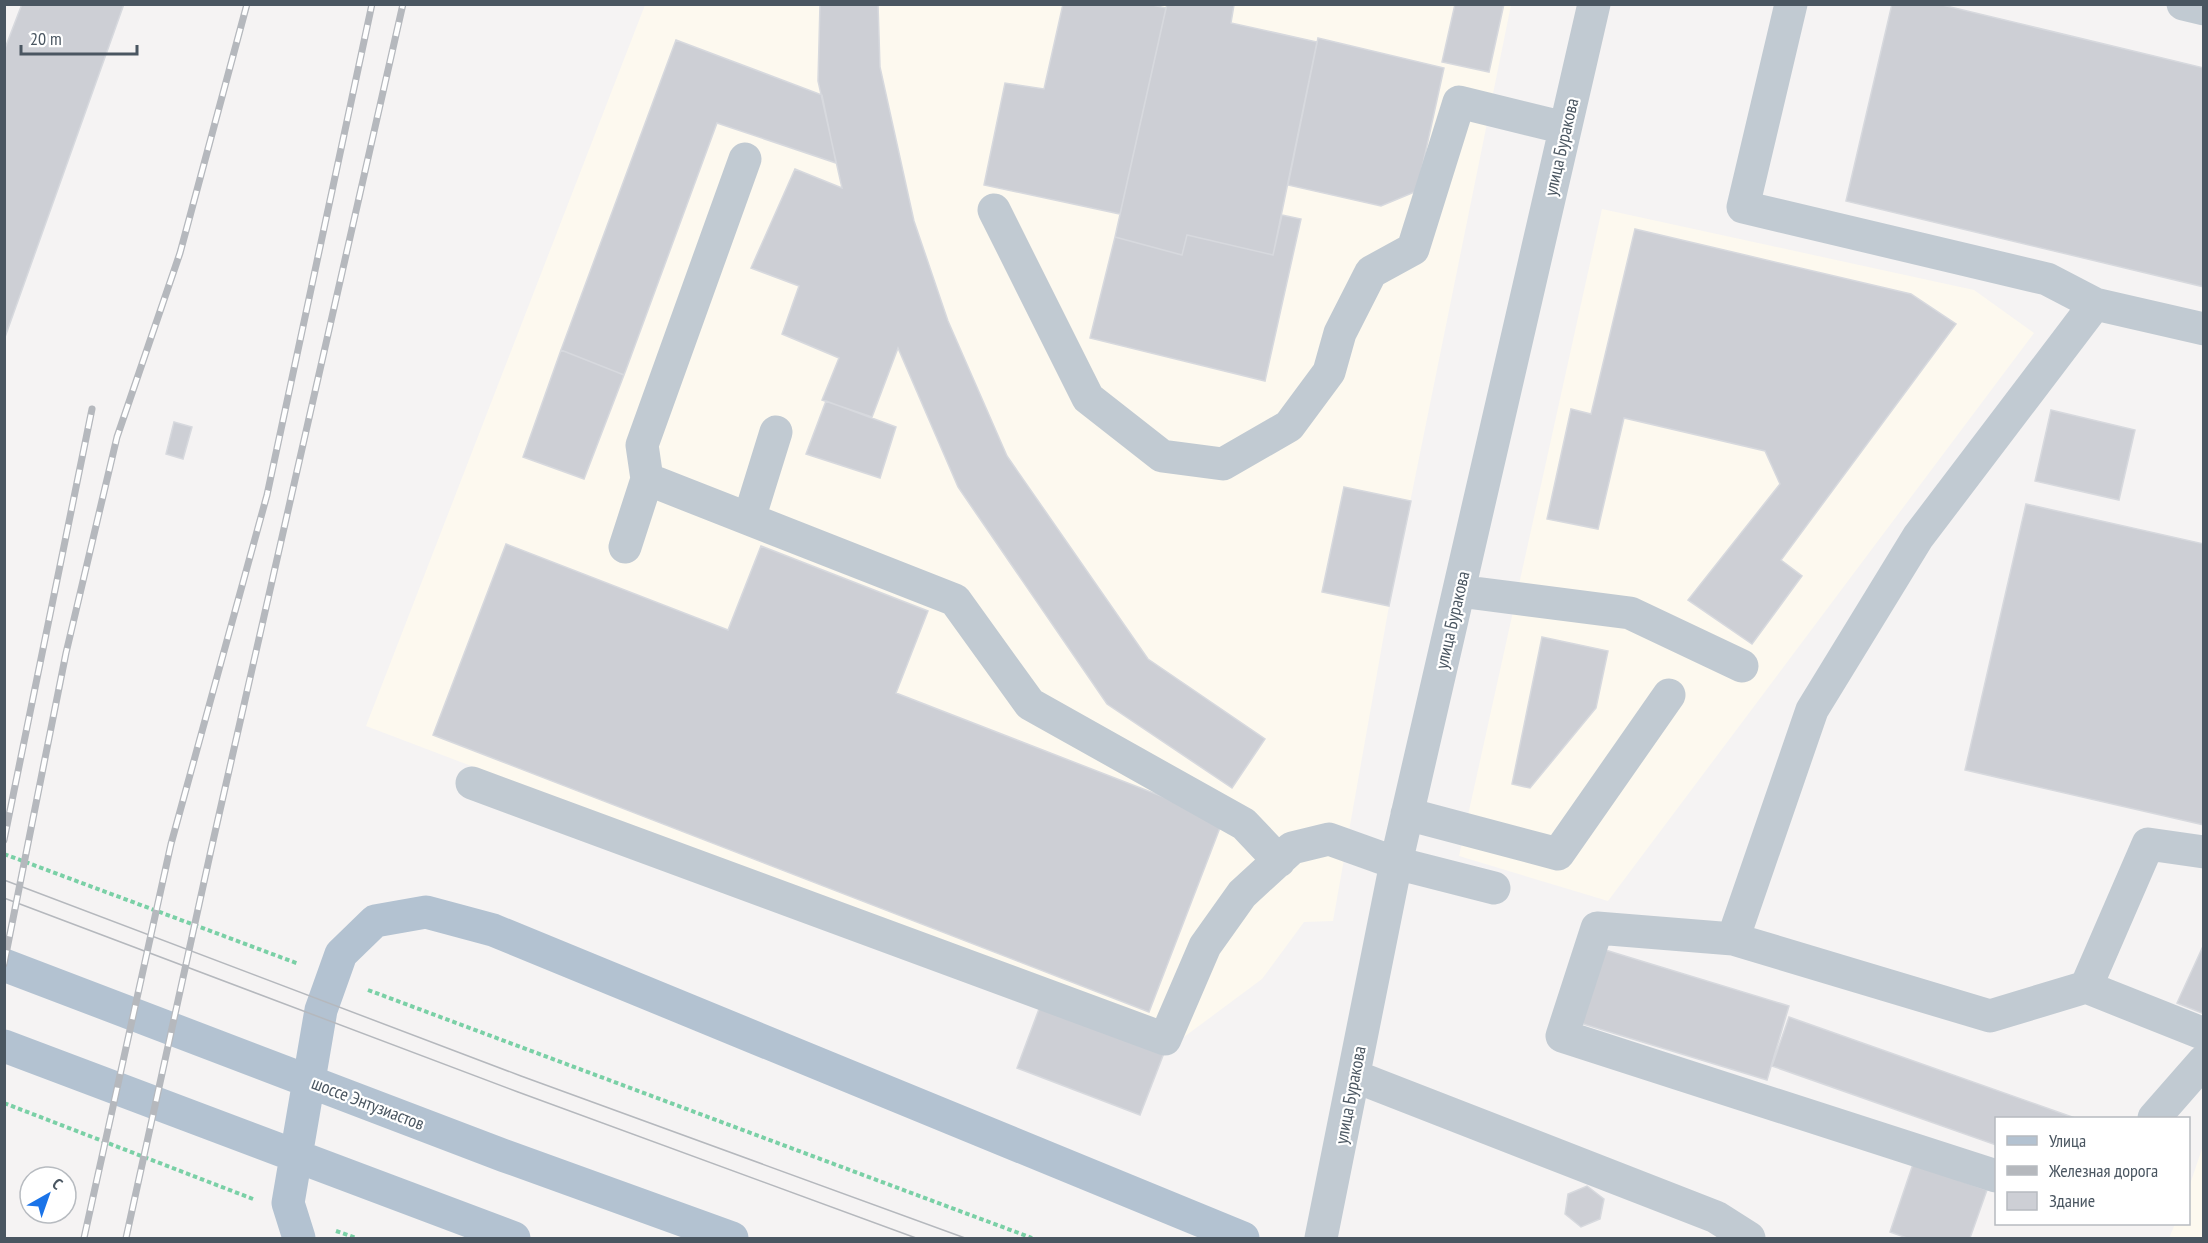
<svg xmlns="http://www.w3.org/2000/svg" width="2208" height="1243" viewBox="0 0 2208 1243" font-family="'PT Sans Narrow',sans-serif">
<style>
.commercial{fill:#fdf9ef}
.building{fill:#cdcfd5;stroke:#d7d9de;stroke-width:1.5}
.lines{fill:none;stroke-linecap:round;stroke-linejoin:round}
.path{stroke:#7ad0a6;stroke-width:4;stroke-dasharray:4.5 3;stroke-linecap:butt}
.minor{stroke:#c1cad2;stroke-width:33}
.major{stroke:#b3c2d1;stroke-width:33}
.tram{stroke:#b5b8bd;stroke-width:1.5}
.rail-casing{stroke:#b5b8bd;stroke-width:7}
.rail{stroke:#fff;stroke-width:4.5;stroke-dasharray:14;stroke-linecap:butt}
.labels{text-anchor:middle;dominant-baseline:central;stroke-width:4.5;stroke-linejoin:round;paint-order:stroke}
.street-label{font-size:18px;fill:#4a5661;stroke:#fff}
</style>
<rect width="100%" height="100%" fill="#f5f3f3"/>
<path class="commercial" d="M 645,5 L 1511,5 L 1389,606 L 1333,921 L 1304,922 L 1262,979 L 1184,1037 L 366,726 Z
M 1602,209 L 1974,290 L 2034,333 L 1608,901 L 1459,856 Z
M 2203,1146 L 2203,1238 L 2169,1238 L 2175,1224 L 2188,1224 L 2189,1187 Z"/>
<path class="building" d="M 22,4 L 124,4 L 4,340 L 4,51 Z
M 820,4 L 878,4 L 880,67 L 914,221 L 948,321 L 1007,456 L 1148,659 L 1265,739 L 1232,788 L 1107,704 L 958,487 L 898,348 L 872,417 L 822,400 L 839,358 L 782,334 L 799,286 L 751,268 L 795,169 L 842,188 L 818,81 Z
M 1063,4 L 1148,4 L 1166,8 L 1120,214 L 984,185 L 1005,83 L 1044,89 Z
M 1167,4 L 1234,5 L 1231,23 L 1317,42 L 1273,255 L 1187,235 L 1182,255 L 1115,237 Z
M 1455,4 L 1504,4 L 1489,72 L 1442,62 Z
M 1892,4 L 1938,4 L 2204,68 L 2204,287 L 1846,201 Z
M 1318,38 L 1444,68 L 1417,191 L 1381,206 L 1288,185 Z
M 676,40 L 822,95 L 836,163 L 717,123 L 624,375 L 561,350 Z
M 1282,215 L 1301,219 L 1265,381 L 1090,338 L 1115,237 L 1182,255 L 1187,235 L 1273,255 Z
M 1635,229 L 1911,294 L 1956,324 L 1781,560 L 1802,576 L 1752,644 L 1688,600 L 1780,484 L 1765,451 L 1624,418 L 1598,529 L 1547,519 L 1571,409 L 1591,414 Z
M 561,350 L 624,375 L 584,479 L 523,457 Z
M 826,401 L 896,427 L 880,478 L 806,454 Z
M 2051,410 L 2135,430 L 2119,500 L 2035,481 Z
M 174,422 L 192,427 L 183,459 L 166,454 Z
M 1344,487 L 1411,501 L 1389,606 L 1322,592 Z
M 2026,504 L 2204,544 L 2204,825 L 1965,770 Z
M 506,544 L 728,630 L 761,546 L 928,611 L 896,693 L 1223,820 L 1149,1012 L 433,735 Z
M 1542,637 L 1608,651 L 1596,708 L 1530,788 L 1512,784 Z
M 2204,944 L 2204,1014 L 2177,1003 Z
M 1602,949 L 1789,1006 L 1767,1080 L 1580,1023 Z
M 1042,1001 L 1166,1048 L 1140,1115 L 1017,1068 Z
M 1789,1017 L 2075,1118 L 1996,1118 L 1996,1145 L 1772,1066 Z
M 1913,1164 L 1987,1190 L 1970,1238 L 1907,1238 L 1890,1232 Z
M 1587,1186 L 1604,1199 L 1600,1219 L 1581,1227 L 1565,1214 L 1568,1194 Z"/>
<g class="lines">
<path class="path" d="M 4,854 L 299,964
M 368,990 L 1032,1238
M 4,1103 L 253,1199
M 336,1231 L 356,1238"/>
<path class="minor" d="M 1791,4 L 1743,207 L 2047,279 L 2095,304
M 2183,4 L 2204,9
M 745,159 L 642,445 L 647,479 L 955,600 L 1030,704 L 1244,824 L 1279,861
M 994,210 L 1088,398 L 1162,456 L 1223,464 L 1289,426 L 1329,372 L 1340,333 L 1371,272 L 1413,249 L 1459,102 L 1565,128
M 2204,329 L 2095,304 L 1918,537 L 1812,710 L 1733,939 L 1990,1016 L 2086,987 L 2148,844 L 2204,852
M 749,519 L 776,432
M 625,547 L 647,479
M 1459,591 L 1630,613 L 1742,666
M 472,783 L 1165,1039 L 1205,946 L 1242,894 L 1292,848 L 1329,839 L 1396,863 L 1494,888
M 1407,814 L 1558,854 L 1669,695
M 1733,939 L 1597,928 L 1562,1036 L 1996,1176
M 2086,987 L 2204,1034
M 1354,1076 L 1716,1217 L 1749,1238
M 2154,1118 L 2204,1061
M 1321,1238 L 1396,863 L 1594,4"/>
<path class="major" d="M 4,965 L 505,1156 L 732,1238
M 4,1046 L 514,1238
M 299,1238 L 288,1203 L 321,1010 L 341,954 L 375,921 L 426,912 L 493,930 L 1243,1238"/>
<path class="tram" d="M 4,880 L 521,1076 L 965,1238
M 4,898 L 518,1092 L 916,1238"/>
<g class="rail-casing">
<path id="rail" d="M 4,840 L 92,409
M 4,964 L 66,653 L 117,437 L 180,253 L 247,4
M 84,1238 L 171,844 L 267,495 L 372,4
M 126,1238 L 211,850 L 403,4"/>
</g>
<use href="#rail" class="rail"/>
</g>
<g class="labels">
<g class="street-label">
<text transform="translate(1561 147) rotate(-77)">улица Буракова</text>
<text transform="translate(1452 620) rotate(-77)">улица Буракова</text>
<text transform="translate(1350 1095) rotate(-79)">улица Буракова</text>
<text transform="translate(368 1103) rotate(21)">шоссе Энтузиастов</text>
</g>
</g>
<rect width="2208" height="1243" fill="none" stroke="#4a5661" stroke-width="12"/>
<rect x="1995" y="1117" width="195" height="108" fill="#ffffff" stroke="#b7bbc0" stroke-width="1.5"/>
<rect x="2007" y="1136" width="30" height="9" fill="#b3c2d1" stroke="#b7bbc0" stroke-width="1.5"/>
<text x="2049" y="1147" font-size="18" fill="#4a5661">Улица</text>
<rect x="2007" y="1166" width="30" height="9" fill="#b5b8bd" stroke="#b7bbc0" stroke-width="1.5"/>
<text x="2049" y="1177" font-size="18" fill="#4a5661">Железная дорога</text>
<rect x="2007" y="1192" width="30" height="18" fill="#cdcfd5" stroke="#b7bbc0" stroke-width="1.5"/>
<text x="2049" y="1207" font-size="18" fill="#4a5661">Здание</text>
<g transform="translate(48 1195) rotate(40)"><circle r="28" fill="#ffffff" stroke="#b7bbc0" stroke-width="1.5"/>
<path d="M0-4.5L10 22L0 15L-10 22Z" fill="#1a73e8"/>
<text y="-9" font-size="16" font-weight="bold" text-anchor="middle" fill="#4a5661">С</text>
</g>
<path d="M21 45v9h116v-9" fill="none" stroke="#4a5661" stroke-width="3"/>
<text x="30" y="45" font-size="18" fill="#4a5661" stroke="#ffffff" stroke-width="4.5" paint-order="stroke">20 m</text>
</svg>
